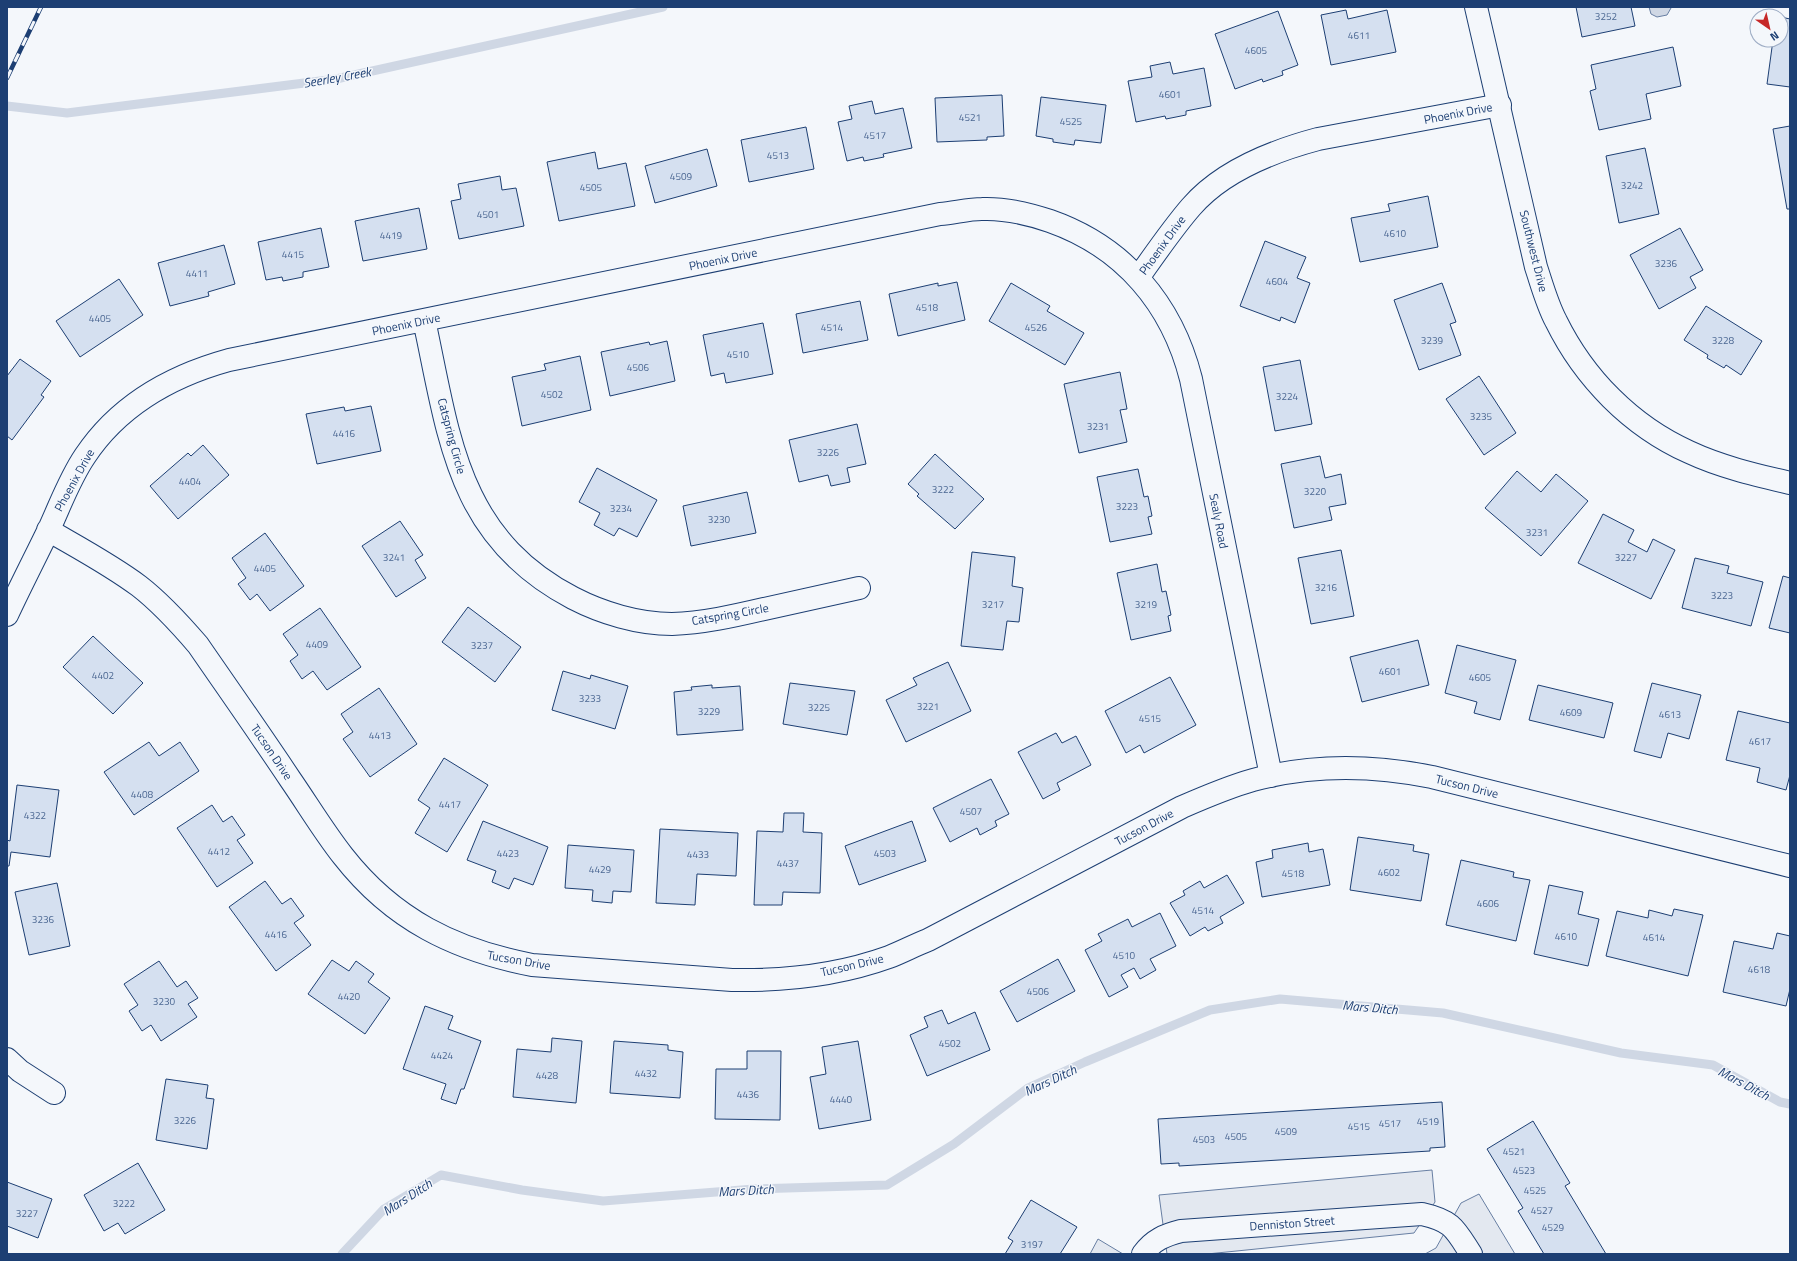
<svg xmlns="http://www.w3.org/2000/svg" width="1797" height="1261" viewBox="0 0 1797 1261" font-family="'Titillium Web',sans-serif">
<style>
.parking{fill:#e3e8f0;stroke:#687fa3}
.water{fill:#cfd7e4;stroke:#687fa3}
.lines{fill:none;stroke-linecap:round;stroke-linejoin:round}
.stream{stroke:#cfd7e4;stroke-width:9}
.building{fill:#d5e0f0;stroke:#1d3f73}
.minor-casing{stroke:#1d3f73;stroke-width:24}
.tertiary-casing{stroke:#1d3f73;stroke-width:24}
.minor{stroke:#f4f7fb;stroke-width:22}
.tertiary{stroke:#f4f7fb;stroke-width:22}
.rail-casing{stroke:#1d3f73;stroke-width:4.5}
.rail{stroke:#f4f7fb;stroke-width:3;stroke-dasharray:9;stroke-linecap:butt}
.labels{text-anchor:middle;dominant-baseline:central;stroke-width:3;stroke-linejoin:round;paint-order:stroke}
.number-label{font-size:10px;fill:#4b6792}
.street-label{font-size:12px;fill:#1d3f73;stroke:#f4f7fb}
.water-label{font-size:13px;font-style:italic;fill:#1d3f73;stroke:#f4f7fb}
</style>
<rect width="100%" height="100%" fill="#f4f7fb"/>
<path class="parking" d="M 1432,1170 L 1435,1202 L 1414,1233 L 1207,1254 L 1167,1254 L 1159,1195 Z
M 1479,1194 L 1515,1254 L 1425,1254 L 1436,1248 L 1461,1203 Z
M 1098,1239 L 1123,1254 L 1090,1254 Z"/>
<path class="water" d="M 1649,7 L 1670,7 L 1671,8 L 1667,15 L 1657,17 L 1651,14 Z"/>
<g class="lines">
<path class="stream" d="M 7,106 L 67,113 L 336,79 L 663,7
M 342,1254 L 384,1209 L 441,1175 L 522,1190 L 603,1201 L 754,1189 L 887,1185 L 954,1144 L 1028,1088 L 1085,1062 L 1210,1010 L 1280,999 L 1443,1013 L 1621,1053 L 1713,1065 L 1780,1102 L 1790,1104"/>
</g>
<path class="building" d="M 1576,7 L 1631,7 L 1635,26 L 1582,37 Z
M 1346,10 L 1348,19 L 1387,10 L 1396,52 L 1331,65 L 1321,15 Z
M 1278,11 L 1298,65 L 1282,71 L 1283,75 L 1263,82 L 1262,79 L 1235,89 L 1215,34 Z
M 1781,17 L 1790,19 L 1790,87 L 1767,84 L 1773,40 L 1781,40 Z
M 1673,47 L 1681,86 L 1646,94 L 1651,119 L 1599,130 L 1590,91 L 1596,89 L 1591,65 Z
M 1170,62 L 1173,74 L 1204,68 L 1211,106 L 1186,111 L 1186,115 L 1166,119 L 1165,116 L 1136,122 L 1128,81 L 1152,77 L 1150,66 Z
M 1002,95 L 1004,136 L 987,137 L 987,140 L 937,142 L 935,98 Z
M 1041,97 L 1106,105 L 1101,143 L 1075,140 L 1074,145 L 1053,142 L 1053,139 L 1036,136 Z
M 872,101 L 875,114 L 903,108 L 912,148 L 883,154 L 884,157 L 864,161 L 863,157 L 847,161 L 838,122 L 852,119 L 849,106 Z
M 1790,126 L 1790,209 L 1787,209 L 1773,129 Z
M 806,127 L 814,169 L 749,182 L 741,140 Z
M 1645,148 L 1659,214 L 1619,223 L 1606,156 Z
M 707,149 L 717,186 L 655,203 L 645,166 Z
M 595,152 L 598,169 L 626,163 L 635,206 L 559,221 L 547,162 Z
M 500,176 L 502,190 L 516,188 L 524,226 L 459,239 L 451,201 L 461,199 L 458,184 Z
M 1428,196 L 1438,247 L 1360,262 L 1351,218 L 1390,211 L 1388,204 Z
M 419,208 L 427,249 L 363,261 L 355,221 Z
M 321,228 L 329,267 L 303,272 L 303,277 L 283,281 L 282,277 L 266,280 L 258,242 Z
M 1680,228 L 1703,270 L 1690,277 L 1696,288 L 1659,309 L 1630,255 Z
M 1265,241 L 1306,257 L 1297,278 L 1310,283 L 1295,323 L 1281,317 L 1280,321 L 1240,306 Z
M 224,245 L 235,284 L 208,292 L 209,296 L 170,306 L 158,263 Z
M 119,279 L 143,315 L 80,357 L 56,321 Z
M 957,282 L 965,320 L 898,336 L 889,294 L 938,283 L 938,286 Z
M 1011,283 L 1050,306 L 1047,311 L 1084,333 L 1065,365 L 989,321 Z
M 1442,283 L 1456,322 L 1450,324 L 1461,355 L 1419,370 L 1394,300 Z
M 860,301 L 868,340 L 803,353 L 796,314 Z
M 1706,306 L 1762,341 L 1741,375 L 1726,365 L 1724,368 L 1707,358 L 1708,355 L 1684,340 Z
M 763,323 L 773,374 L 726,383 L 724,373 L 711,376 L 703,335 Z
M 667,341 L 675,381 L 610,396 L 601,352 L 649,342 L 650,345 Z
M 580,356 L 591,410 L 522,426 L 512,377 L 546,370 L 544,364 Z
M 20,359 L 51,381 L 41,395 L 44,397 L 12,440 L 7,436 L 7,376 Z
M 1300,360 L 1312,424 L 1275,431 L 1263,367 Z
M 1120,372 L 1127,409 L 1120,410 L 1127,442 L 1079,453 L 1064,384 Z
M 1479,376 L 1516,433 L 1484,455 L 1446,399 Z
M 371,406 L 381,451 L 317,464 L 306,414 L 344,407 L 345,411 Z
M 857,424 L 866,464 L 847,468 L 850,482 L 831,486 L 828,475 L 799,482 L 789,440 Z
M 203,445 L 229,475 L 178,519 L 150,486 L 188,453 L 191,456 Z
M 935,454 L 984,499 L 955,529 L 917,496 L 919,494 L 908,484 Z
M 1320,456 L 1325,478 L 1341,474 L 1346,504 L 1329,507 L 1332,520 L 1294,528 L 1281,464 Z
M 597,468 L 657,500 L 637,537 L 619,528 L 614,536 L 594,525 L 600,513 L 579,502 Z
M 1138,469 L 1144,497 L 1148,496 L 1152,516 L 1148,517 L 1152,534 L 1110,542 L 1097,477 Z
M 1517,471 L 1541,492 L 1556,474 L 1588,501 L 1541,556 L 1485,508 Z
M 747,492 L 756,533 L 691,546 L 683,506 Z
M 1603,514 L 1634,530 L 1628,542 L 1647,552 L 1653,539 L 1675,550 L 1651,599 L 1578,563 Z
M 400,521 L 423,555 L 415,560 L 426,578 L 396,597 L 362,546 Z
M 265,533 L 304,586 L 270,611 L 257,594 L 250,600 L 238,584 L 246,578 L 232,558 Z
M 1341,550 L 1354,616 L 1311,624 L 1298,558 Z
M 972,552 L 1015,557 L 1012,586 L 1023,588 L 1019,622 L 1007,621 L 1003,650 L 961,646 Z
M 1695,558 L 1729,566 L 1727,573 L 1763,582 L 1751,626 L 1682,608 Z
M 1157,564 L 1162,592 L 1166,591 L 1171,615 L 1168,616 L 1171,631 L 1131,640 L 1117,573 Z
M 1783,576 L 1790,578 L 1790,633 L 1769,628 Z
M 468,607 L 521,647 L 495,682 L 442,642 Z
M 320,608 L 361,667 L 327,690 L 313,671 L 302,679 L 290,661 L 298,655 L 283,634 Z
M 93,636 L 143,683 L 113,714 L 63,667 Z
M 1418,640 L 1429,685 L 1362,702 L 1350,657 Z
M 1457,645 L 1516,660 L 1500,720 L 1474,713 L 1477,702 L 1445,693 Z
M 948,662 L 971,711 L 906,742 L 886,700 L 917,685 L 913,678 Z
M 563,671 L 590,679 L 591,675 L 628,686 L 615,729 L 552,710 Z
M 1170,677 L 1196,725 L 1144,753 L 1140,745 L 1126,753 L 1105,711 Z
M 790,683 L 855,691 L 847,735 L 783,724 Z
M 1652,683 L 1701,695 L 1689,739 L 1668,733 L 1661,758 L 1634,751 Z
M 712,685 L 712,688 L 740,686 L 743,730 L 677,735 L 674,692 L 692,690 L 691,687 Z
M 1538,685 L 1613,703 L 1604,738 L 1529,720 Z
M 379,688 L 417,744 L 370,777 L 343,739 L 353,732 L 341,714 Z
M 1738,711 L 1790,723 L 1790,775 L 1786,790 L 1757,782 L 1760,768 L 1726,760 Z
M 1056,733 L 1062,743 L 1076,736 L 1091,765 L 1057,783 L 1060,790 L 1043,799 L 1018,752 Z
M 149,742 L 159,756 L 180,742 L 199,771 L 134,815 L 104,772 Z
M 444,758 L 488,785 L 447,852 L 415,833 L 430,808 L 418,800 Z
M 991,779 L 1009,814 L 995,821 L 997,826 L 980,835 L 977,828 L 950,842 L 933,808 Z
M 17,785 L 59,790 L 50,857 L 11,852 L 9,866 L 7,866 L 7,840 L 10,841 Z
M 212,805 L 223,822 L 232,816 L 245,835 L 237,840 L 253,863 L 217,887 L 177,828 Z
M 784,813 L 804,813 L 803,832 L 822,833 L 820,893 L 783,892 L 782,905 L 754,905 L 757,831 L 783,832 Z
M 483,821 L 548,847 L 533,885 L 514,878 L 509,889 L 492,882 L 496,871 L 467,860 Z
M 912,821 L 926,861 L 859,885 L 845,846 Z
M 660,829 L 738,833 L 736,876 L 697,874 L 695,905 L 656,903 Z
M 1358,837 L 1414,845 L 1413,851 L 1429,854 L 1421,901 L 1350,890 Z
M 1308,843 L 1309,852 L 1323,849 L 1330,885 L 1262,897 L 1256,862 L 1273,858 L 1272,850 Z
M 568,845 L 634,850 L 631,892 L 613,891 L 612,903 L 592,901 L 593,890 L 565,888 Z
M 1461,860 L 1514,872 L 1513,877 L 1530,880 L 1516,941 L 1446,925 Z
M 1227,875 L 1244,903 L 1220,917 L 1223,923 L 1208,931 L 1205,927 L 1190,936 L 1170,903 L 1185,895 L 1183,891 L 1200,881 L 1204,888 Z
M 265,881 L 282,904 L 291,898 L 304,916 L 294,923 L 311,945 L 276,971 L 229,907 Z
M 57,883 L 70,946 L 29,955 L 15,892 Z
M 1549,885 L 1583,892 L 1578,914 L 1599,919 L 1588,966 L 1534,954 Z
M 1674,909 L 1703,915 L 1688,976 L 1606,956 L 1617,911 L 1648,918 L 1649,910 L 1672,916 Z
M 1160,913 L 1176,946 L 1150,959 L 1156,970 L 1140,979 L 1134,968 L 1121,975 L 1128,987 L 1109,997 L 1085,950 L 1102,941 L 1098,934 L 1128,919 L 1132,927 Z
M 1777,933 L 1790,936 L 1790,989 L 1786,1006 L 1723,992 L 1734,941 L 1773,949 Z
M 1058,959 L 1075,991 L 1017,1022 L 1000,991 Z
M 332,960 L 349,971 L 356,961 L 374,974 L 368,982 L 390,998 L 365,1034 L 308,994 Z
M 159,961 L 177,987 L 186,981 L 198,998 L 188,1004 L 197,1017 L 161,1041 L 151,1025 L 142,1031 L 129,1011 L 138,1005 L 124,984 Z
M 425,1006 L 453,1016 L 448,1029 L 481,1041 L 464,1089 L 461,1089 L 456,1104 L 441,1099 L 446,1084 L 403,1069 Z
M 942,1010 L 948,1024 L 975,1012 L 990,1050 L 927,1076 L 910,1035 L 928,1027 L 924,1017 Z
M 552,1038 L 582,1041 L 576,1103 L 513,1097 L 517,1049 L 551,1052 Z
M 614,1041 L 668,1045 L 668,1050 L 683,1052 L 680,1098 L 610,1093 Z
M 858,1041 L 871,1120 L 819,1129 L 810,1077 L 826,1074 L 822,1047 Z
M 747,1051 L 781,1051 L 780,1120 L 715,1119 L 716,1069 L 747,1069 Z
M 166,1079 L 208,1085 L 206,1098 L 214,1099 L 207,1149 L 156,1140 Z
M 1442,1102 L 1445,1147 L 1430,1148 L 1430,1151 L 1179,1166 L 1179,1163 L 1161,1164 L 1158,1119 Z
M 1533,1121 L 1570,1183 L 1565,1186 L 1606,1254 L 1544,1254 L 1518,1211 L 1523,1208 L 1487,1149 Z
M 138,1163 L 165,1210 L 125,1234 L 118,1223 L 104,1231 L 84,1195 Z
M 7,1182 L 52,1199 L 38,1238 L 7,1226 Z
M 1031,1200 L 1077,1227 L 1060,1254 L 1005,1254 L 1013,1241 L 1008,1238 Z"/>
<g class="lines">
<g class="minor-casing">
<path id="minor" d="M 1138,278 C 1155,254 1172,229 1191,207 C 1222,171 1273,151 1318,139 L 1500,105
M 424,320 C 449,435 456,537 573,598 C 602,613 638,624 672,624 C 703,623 734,616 764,609 C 796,602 828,595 859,588
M 48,530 C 79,548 111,565 139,586 C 161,603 180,624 198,645 C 229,690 260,734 290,779 C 308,805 324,832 343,856 C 393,920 455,950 532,965 L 732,980 C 784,981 839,975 889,957 C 902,952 915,945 928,940 L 1182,807 C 1205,797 1228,787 1253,780 C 1312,764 1373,765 1432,777 L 1790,866
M 7,615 C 21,585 36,556 50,527 C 61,503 70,478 85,456 C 119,405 171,376 229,360 L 940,214 C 954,213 968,209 982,209 C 1005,208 1029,214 1050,221 C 1124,247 1172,304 1191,379 L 1271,776
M 7,1059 L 20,1071 L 54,1093
M 1143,1254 C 1153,1240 1165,1235 1181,1231 L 1422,1214 C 1453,1221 1455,1229 1471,1254"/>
</g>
<g class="tertiary-casing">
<path id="tertiary" d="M 1476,7 L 1536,267 C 1542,285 1547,304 1556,321 C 1584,378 1631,426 1689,452 C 1721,467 1756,475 1790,483"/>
</g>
<use href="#minor" class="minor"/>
<use href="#tertiary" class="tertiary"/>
<g class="rail-casing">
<path id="rail" d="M 7,78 L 41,7"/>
</g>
<use href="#rail" class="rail"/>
</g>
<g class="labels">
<g class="number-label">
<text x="1606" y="16">3252</text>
<text x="1359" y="35">4611</text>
<text x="1256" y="50">4605</text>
<text x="1170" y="94">4601</text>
<text x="970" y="117">4521</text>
<text x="1071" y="121">4525</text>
<text x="875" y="135">4517</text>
<text x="778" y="155">4513</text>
<text x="681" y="176">4509</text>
<text x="1632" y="185">3242</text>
<text x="591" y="187">4505</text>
<text x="488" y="214">4501</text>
<text x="1395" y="233">4610</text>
<text x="391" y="235">4419</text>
<text x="293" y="254">4415</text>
<text x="1666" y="263">3236</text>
<text x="197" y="273">4411</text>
<text x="1277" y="281">4604</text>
<text x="927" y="307">4518</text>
<text x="100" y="318">4405</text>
<text x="832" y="327">4514</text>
<text x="1036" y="327">4526</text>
<text x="1432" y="340">3239</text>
<text x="1723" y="340">3228</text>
<text x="738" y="354">4510</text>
<text x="638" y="367">4506</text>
<text x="552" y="394">4502</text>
<text x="1287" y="396">3224</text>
<text x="1481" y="416">3235</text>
<text x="1098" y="426">3231</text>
<text x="344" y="433">4416</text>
<text x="828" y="452">3226</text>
<text x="190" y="481">4404</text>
<text x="943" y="489">3222</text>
<text x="1315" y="491">3220</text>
<text x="1127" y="506">3223</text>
<text x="621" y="508">3234</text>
<text x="719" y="519">3230</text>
<text x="1537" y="532">3231</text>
<text x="394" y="557">3241</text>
<text x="1626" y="557">3227</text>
<text x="265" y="568">4405</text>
<text x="1326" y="587">3216</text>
<text x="1722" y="595">3223</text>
<text x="993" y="604">3217</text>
<text x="1146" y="604">3219</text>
<text x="317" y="644">4409</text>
<text x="482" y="645">3237</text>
<text x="1390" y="671">4601</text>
<text x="103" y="675">4402</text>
<text x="1480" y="677">4605</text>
<text x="590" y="698">3233</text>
<text x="928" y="706">3221</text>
<text x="819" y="707">3225</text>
<text x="709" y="711">3229</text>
<text x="1571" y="712">4609</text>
<text x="1670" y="714">4613</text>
<text x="1150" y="718">4515</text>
<text x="380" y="735">4413</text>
<text x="1760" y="741">4617</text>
<text x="142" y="794">4408</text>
<text x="450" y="804">4417</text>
<text x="971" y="811">4507</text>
<text x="35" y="815">4322</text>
<text x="219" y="851">4412</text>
<text x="508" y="853">4423</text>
<text x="885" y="853">4503</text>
<text x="698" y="854">4433</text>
<text x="788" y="863">4437</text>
<text x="600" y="869">4429</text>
<text x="1389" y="872">4602</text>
<text x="1293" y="873">4518</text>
<text x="1488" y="903">4606</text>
<text x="1203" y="910">4514</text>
<text x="43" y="919">3236</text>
<text x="276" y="934">4416</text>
<text x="1566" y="936">4610</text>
<text x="1654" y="937">4614</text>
<text x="1124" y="955">4510</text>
<text x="1759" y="969">4618</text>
<text x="1038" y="991">4506</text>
<text x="349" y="996">4420</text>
<text x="164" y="1001">3230</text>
<text x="950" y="1043">4502</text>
<text x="442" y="1055">4424</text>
<text x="646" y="1073">4432</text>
<text x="547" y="1075">4428</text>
<text x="748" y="1094">4436</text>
<text x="841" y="1099">4440</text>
<text x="185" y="1120">3226</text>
<text x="1428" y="1121">4519</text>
<text x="1390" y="1123">4517</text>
<text x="1359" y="1126">4515</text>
<text x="1286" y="1131">4509</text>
<text x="1236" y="1136">4505</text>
<text x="1204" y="1139">4503</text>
<text x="1514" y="1151">4521</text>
<text x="1524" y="1170">4523</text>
<text x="1535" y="1190">4525</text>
<text x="124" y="1203">3222</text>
<text x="1542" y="1210">4527</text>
<text x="27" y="1213">3227</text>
<text x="1553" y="1227">4529</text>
<text x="1032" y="1244">3197</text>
</g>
<g class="street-label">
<text transform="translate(1458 113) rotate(-11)">Phoenix Drive</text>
<text transform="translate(1162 245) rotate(-54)">Phoenix Drive</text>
<text transform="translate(1534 251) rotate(76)">Southwest Drive</text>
<text transform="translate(723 259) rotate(-12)">Phoenix Drive</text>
<text transform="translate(406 324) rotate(-12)">Phoenix Drive</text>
<text transform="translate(452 436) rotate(75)">Catspring Circle</text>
<text transform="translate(74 480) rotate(-61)">Phoenix Drive</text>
<text transform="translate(1219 521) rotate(79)">Sealy Road</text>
<text transform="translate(730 614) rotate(-10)">Catspring Circle</text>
<text transform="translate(272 752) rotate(56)">Tucson Drive</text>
<text transform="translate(1467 786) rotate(14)">Tucson Drive</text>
<text transform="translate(1144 827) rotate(-28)">Tucson Drive</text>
<text transform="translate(519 960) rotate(10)">Tucson Drive</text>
<text transform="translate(852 965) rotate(-13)">Tucson Drive</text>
<text transform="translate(1292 1223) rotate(-4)">Denniston Street</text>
</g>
<g class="water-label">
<text transform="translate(337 77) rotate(-10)">Seerley Creek</text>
<text transform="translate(1370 1007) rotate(5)">Mars Ditch</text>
<text transform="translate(1050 1080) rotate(-25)">Mars Ditch</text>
<text transform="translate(1744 1083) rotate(28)">Mars Ditch</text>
<text transform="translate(746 1190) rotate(-3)">Mars Ditch</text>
<text transform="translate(407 1197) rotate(-33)">Mars Ditch</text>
</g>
</g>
<rect width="1797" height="1261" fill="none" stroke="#1d3f73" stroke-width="16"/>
<g transform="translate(1769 28) rotate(146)"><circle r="19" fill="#f4f7fb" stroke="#9eadc5"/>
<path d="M0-3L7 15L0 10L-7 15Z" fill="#c62828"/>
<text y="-6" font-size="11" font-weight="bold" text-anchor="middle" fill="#1d3f73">N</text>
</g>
</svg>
